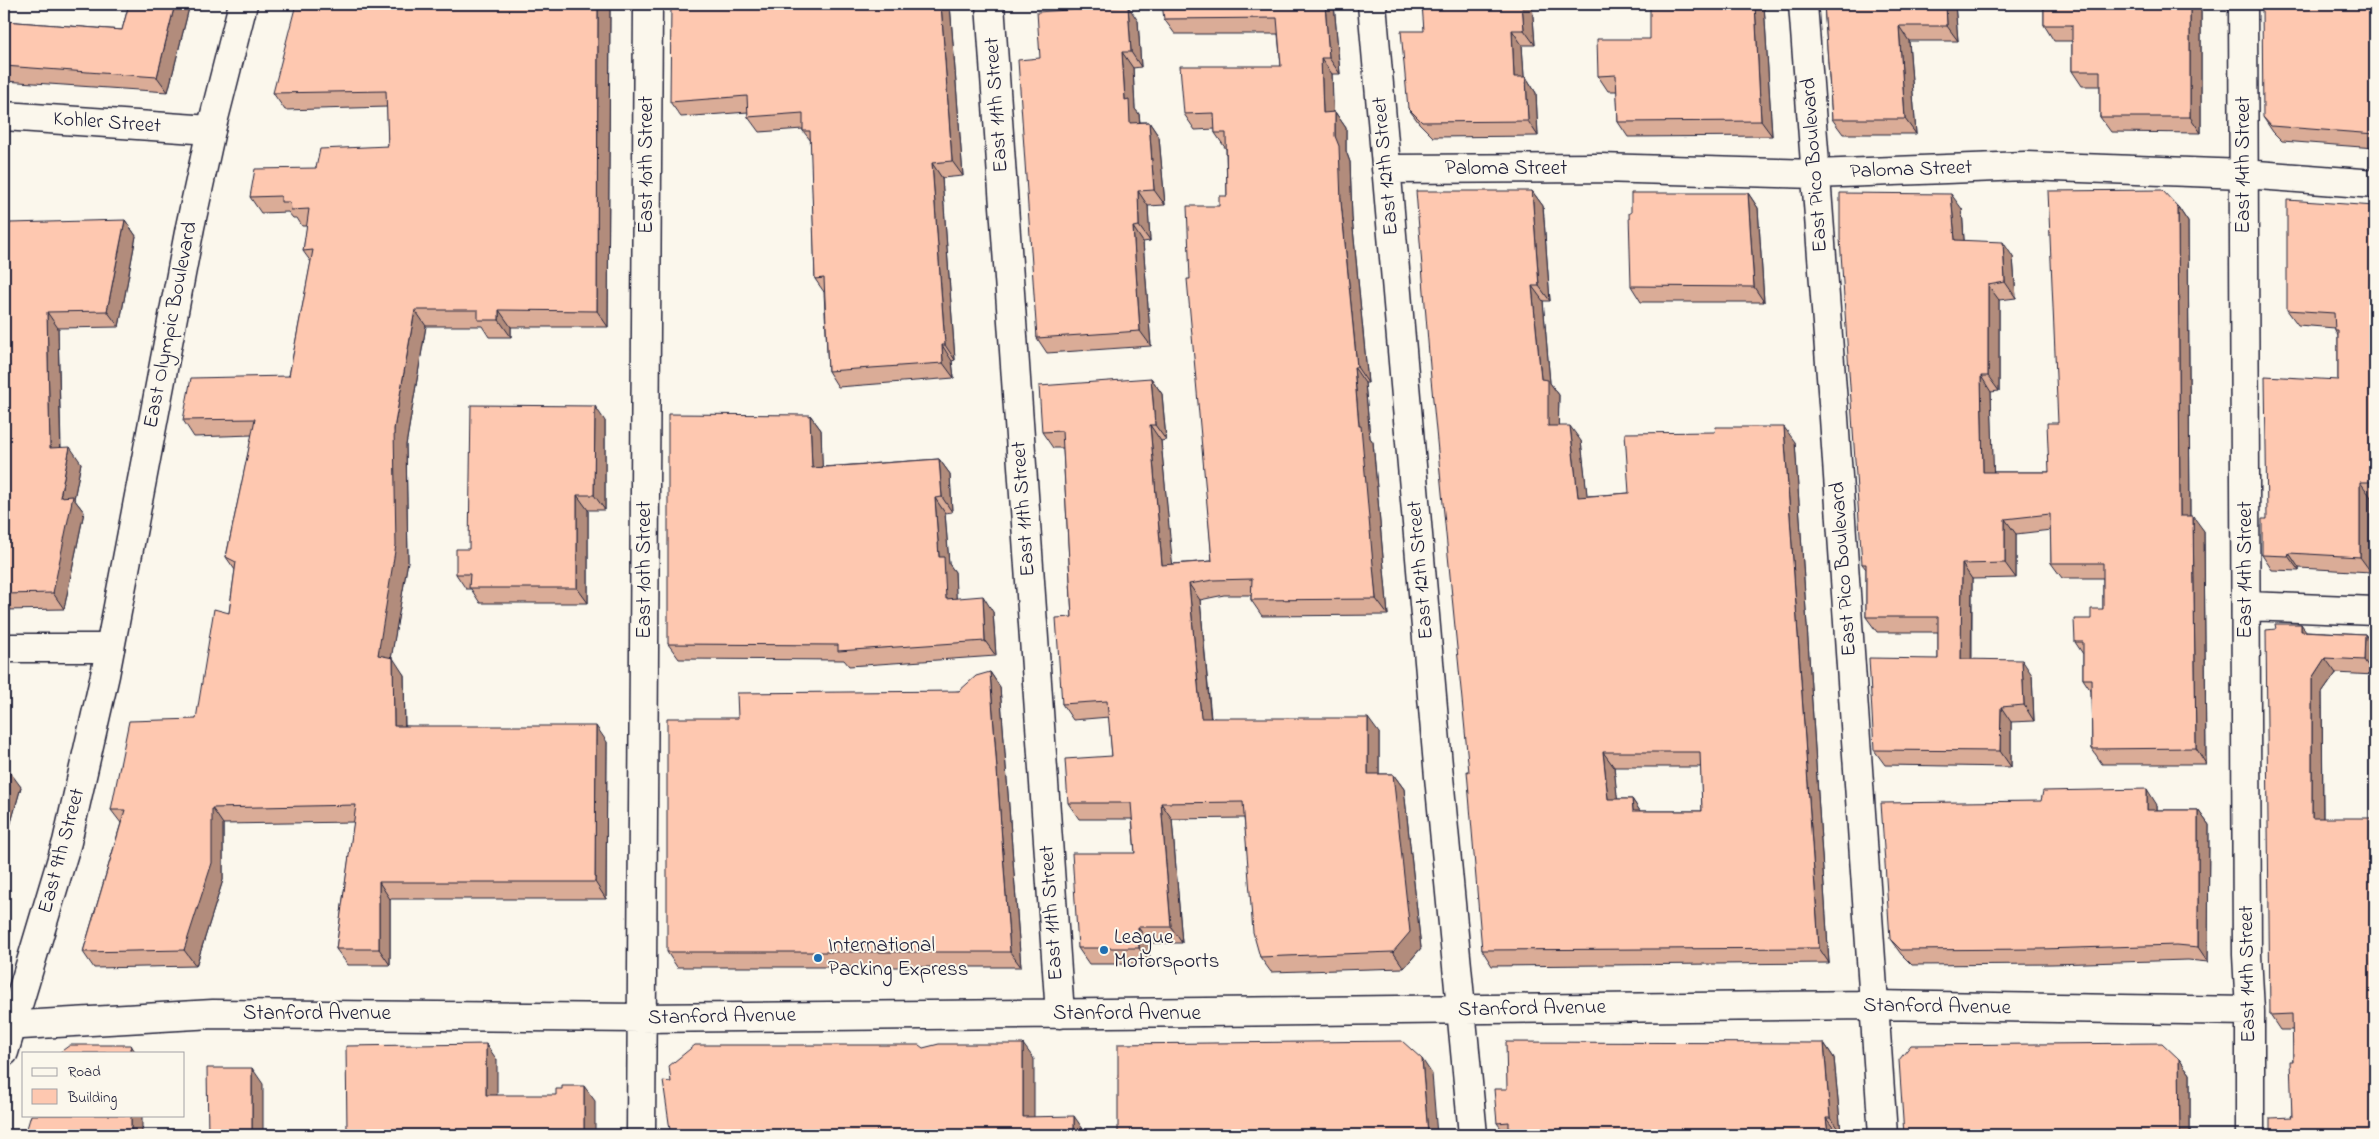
<svg xmlns="http://www.w3.org/2000/svg" width="2379" height="1139" viewBox="0 0 2379 1139" font-family="'Indie Flower',sans-serif">
<style>
.lines{fill:none;stroke-linecap:round;stroke-linejoin:round}
.minor-casing{stroke:#22223b;stroke-width:31}
.major-casing{stroke:#22223b;stroke-width:31}
.minor{stroke:#fbf7ec;stroke-width:28}
.major{stroke:#fbf7ec;stroke-width:28}
.wall{fill:#daac97;stroke:#22223b;fill-rule:evenodd}
.shaded-wall{fill:#b28c7b;stroke:#22223b}
.building{fill:#fec8b0;stroke:#22223b;fill-rule:evenodd}
.poi-dot{fill:#1f6fb2;stroke:#fbf7ec;stroke-width:2}
.labels{text-anchor:middle;dominant-baseline:central;stroke-width:4;stroke-linejoin:round;paint-order:stroke}
.street-label{font-size:21px;fill:#22223b;stroke:#fbf7ec}
.poi-label{font-size:21px;fill:#22223b;stroke:#fbf7ec;text-anchor:start}
</style>
<rect width="100%" height="100%" fill="#fbf7ec"/>
<filter id="ink" filterUnits="userSpaceOnUse"><feTurbulence type="fractalNoise" baseFrequency=".02" numOctaves="2"/><feDisplacementMap in="SourceGraphic" scale="10" xChannelSelector="R" yChannelSelector="G"/><feConvolveMatrix kernelMatrix="1 2 1 2 8 2 1 2 1" color-interpolation-filters="sRGB"/></filter>
<g filter="url(#ink)">
<g class="lines">
<g class="minor-casing">
<path id="minor" d="M 990,4 L 1060,1014
M 1372,4 L 1439,777 L 1473,1135
M 1803,4 L 1833,403 L 1883,1135
M 2243,4 L 2247,955 L 2250,1011 L 2250,1135
M 4,116 L 211,130
M 1386,169 L 1599,168 L 1815,174 L 2025,166 L 2244,174 L 2375,184
M 2246,606 L 2375,611
M 4,648 L 110,648
M 4,1026 L 213,1014 L 641,1018 L 1874,1005 L 2250,1011
M 641,1135 L 648,4"/>
</g>
<g class="major-casing">
<path id="major" d="M 4,1052 L 67,842 L 105,675 L 190,227 L 211,130 L 243,4"/>
</g>
<use href="#minor" class="minor"/>
<use href="#major" class="major"/>
</g>
<path class="wall" d="M 129,4 L 190,4 L 168,92 L 4,81 L 4,21 L 122,30 Z
M 610,4 L 608,327 L 511,327 L 511,337 L 489,337 L 482,326 L 426,326 L 406,445 L 408,561 L 391,658 L 404,675 L 405,726 L 607,742 L 606,899 L 390,899 L 390,965 L 348,965 L 336,949 L 354,822 L 223,824 L 223,880 L 196,966 L 94,968 L 83,952 L 121,823 L 111,810 L 196,719 L 229,613 L 235,570 L 226,557 L 252,435 L 194,437 L 183,420 L 289,376 L 311,262 L 303,251 L 307,226 L 302,226 L 297,218 L 293,218 L 288,212 L 261,213 L 250,197 L 316,168 L 388,146 L 387,107 L 285,110 L 273,93 Z
M 950,4 L 963,176 L 942,178 L 955,360 L 952,361 L 954,378 L 838,387 L 828,371 L 824,292 L 815,279 L 811,141 L 803,131 L 803,129 L 759,132 L 748,117 L 748,112 L 681,117 L 670,102 Z
M 1334,4 L 1340,74 L 1332,74 L 1333,112 L 1335,112 L 1346,128 L 1346,151 L 1350,162 L 1352,218 L 1368,383 L 1365,383 L 1370,438 L 1373,442 L 1388,615 L 1262,616 L 1251,600 L 1251,595 L 1224,595 L 1200,600 L 1211,718 L 1379,733 L 1379,774 L 1393,774 L 1404,789 L 1421,948 L 1404,968 L 1271,972 L 1260,957 L 1244,818 L 1172,819 L 1182,943 L 1149,943 L 1150,964 L 1089,964 L 1078,948 L 1135,853 L 1132,819 L 1079,819 L 1068,803 L 1112,756 L 1109,717 L 1073,720 L 1062,704 L 1072,617 L 1063,448 L 1053,448 L 1042,432 L 1151,378 L 1162,394 L 1166,440 L 1161,441 L 1172,564 L 1212,561 L 1190,279 L 1219,206 L 1227,196 L 1226,149 L 1215,133 L 1215,129 L 1195,130 L 1184,114 L 1281,66 L 1278,34 L 1175,34 L 1164,19 Z
M 1532,4 L 1535,45 L 1522,45 L 1524,77 L 1526,77 L 1536,93 L 1538,136 L 1433,137 L 1419,123 L 1408,108 L 1424,31 Z
M 1764,4 L 1772,136 L 1628,137 L 1618,122 L 1617,91 L 1608,91 L 1598,76 L 1650,39 Z
M 1824,4 L 1955,4 L 1958,41 L 1909,41 L 1916,134 L 1843,134 L 1832,119 Z
M 2044,4 L 2201,4 L 2201,133 L 2111,132 L 2100,117 L 2100,86 L 2082,86 L 2072,71 L 2072,41 L 2054,41 L 2044,25 Z
M 2375,4 L 2375,148 L 2282,141 L 2273,132 L 2263,117 Z
M 1138,21 L 1141,67 L 1133,68 L 1135,109 L 1139,114 L 1140,122 L 1149,122 L 1159,137 L 1165,205 L 1148,206 L 1150,241 L 1143,242 L 1151,346 L 1047,353 L 1037,338 L 1040,58 Z
M 1532,191 L 1543,206 L 1550,301 L 1543,301 L 1550,383 L 1559,395 L 1558,426 L 1581,441 L 1587,496 L 1629,493 L 1795,442 L 1829,963 L 1492,966 L 1482,950 ZM 1614,767 L 1701,767 L 1702,811 L 1640,811 L 1632,799 L 1617,799 Z
M 1748,193 L 1758,208 L 1764,302 L 1641,302 L 1631,286 Z
M 2375,206 L 2375,497 L 2371,497 L 2371,572 L 2299,568 L 2299,571 L 2272,570 L 2262,555 L 2267,519 L 2338,380 L 2338,336 L 2335,330 L 2335,328 L 2298,325 L 2287,310 Z
M 2178,207 L 2188,222 L 2190,516 L 2204,531 L 2206,764 L 2102,764 L 2092,749 L 2091,691 L 2083,679 L 2083,654 L 2075,642 L 2091,619 L 2103,609 L 2103,578 L 2062,578 L 2051,563 L 2051,530 L 2016,534 L 2016,578 L 1972,579 L 1972,659 L 2032,675 L 2034,721 L 2011,722 L 2011,767 L 1885,765 L 1874,750 L 1938,659 L 1938,632 L 1877,632 L 1866,617 L 1866,569 L 1862,564 L 1962,209 L 1964,240 L 2013,257 L 2016,298 L 1999,300 L 1999,391 L 1991,392 L 1993,472 L 2049,472 L 2058,423 Z
M 125,220 L 136,236 L 119,327 L 58,328 L 61,447 L 81,463 L 74,499 L 84,512 L 64,609 L 4,610 L 4,315 L 6,315 Z
M 810,415 L 821,430 L 822,467 L 939,459 L 950,474 L 952,512 L 945,513 L 949,564 L 955,572 L 956,598 L 993,612 L 996,656 L 849,666 L 844,660 L 679,659 L 668,644 Z
M 605,421 L 605,510 L 588,510 L 588,603 L 480,603 L 471,589 L 466,589 L 456,574 L 469,549 Z
M 2306,631 L 2365,634 L 2375,649 L 2374,675 L 2336,673 L 2322,693 L 2323,818 L 2292,1117 L 2293,1061 L 2293,1030 L 2280,1030 L 2270,1015 Z
M 990,672 L 1000,687 L 1021,967 L 677,967 L 667,952 L 738,718 L 959,691 Z
M 4,769 L 21,787 L 10,826 L 4,826 Z
M 2157,805 L 2157,810 L 2198,810 L 2209,825 L 2208,962 L 2188,960 L 2052,964 L 1912,965 L 1901,954 L 1890,939 Z
M 1824,1043 L 1834,1058 L 1841,1133 L 1837,1133 L 1837,1135 L 1506,1135 L 1497,1123 L 1507,1089 Z
M 2179,1059 L 2190,1074 L 2190,1135 L 1904,1135 Z"/>
<path class="shaded-wall" d="M 175,4 L 190,4 L 168,92 L 157,77 Z
M 598,4 L 610,4 L 608,327 L 597,311 Z
M 941,4 L 950,4 L 963,176 L 952,161 Z
M 1325,4 L 1334,4 L 1340,74 L 1329,58 Z
M 1522,4 L 1532,4 L 1535,45 L 1524,30 Z
M 1755,4 L 1764,4 L 1772,136 L 1761,121 Z
M 1946,4 L 1955,4 L 1958,41 L 1947,26 Z
M 2190,4 L 2201,4 L 2201,133 L 2190,117 Z
M 1128,6 L 1138,21 L 1141,67 L 1131,52 Z
M 1899,26 L 1909,41 L 1916,134 L 1905,119 Z
M 1512,30 L 1522,45 L 1525,92 L 1514,77 Z
M 1122,52 L 1133,68 L 1135,109 L 1139,114 L 1141,138 L 1130,123 L 1125,100 Z
M 1321,58 L 1332,74 L 1334,129 L 1323,113 Z
M 1526,77 L 1536,93 L 1538,136 L 1528,121 Z
M 1335,112 L 1346,128 L 1346,151 L 1350,162 L 1352,218 L 1368,383 L 1357,367 L 1341,202 L 1335,136 Z
M 1149,122 L 1159,137 L 1165,205 L 1154,190 Z
M 932,163 L 942,178 L 955,360 L 945,345 Z
M 1138,191 L 1148,206 L 1150,241 L 1139,226 Z
M 1532,191 L 1543,206 L 1550,301 L 1539,286 Z
M 1748,193 L 1758,208 L 1764,302 L 1754,287 Z
M 1951,194 L 1962,209 L 1965,255 L 1955,240 Z
M 2178,207 L 2188,222 L 2190,531 L 2180,516 Z
M 125,220 L 136,236 L 119,327 L 107,311 Z
M 1133,227 L 1143,242 L 1151,346 L 1140,331 Z
M 2003,242 L 2013,257 L 2016,298 L 2005,282 Z
M 1988,285 L 1999,300 L 1999,391 L 1988,376 Z
M 1532,286 L 1543,301 L 1550,383 L 1559,395 L 1558,442 L 1548,426 L 1541,379 Z
M 415,310 L 426,326 L 406,445 L 408,561 L 389,671 L 378,655 L 394,429 Z
M 499,310 L 511,327 L 511,337 L 499,320 Z
M 47,312 L 58,328 L 61,464 L 50,448 Z
M 942,345 L 952,361 L 954,378 L 943,363 Z
M 1354,367 L 1365,383 L 1370,438 L 1373,442 L 1388,615 L 1376,599 L 1359,426 Z
M 1981,376 L 1991,392 L 1994,487 L 1983,472 Z
M 1151,378 L 1162,394 L 1166,440 L 1155,425 Z
M 595,406 L 605,421 L 605,510 L 594,495 Z
M 810,415 L 821,430 L 823,483 L 812,468 Z
M 1150,425 L 1161,441 L 1174,580 L 1162,565 Z
M 1570,426 L 1581,441 L 1589,512 L 1578,497 Z
M 1784,427 L 1795,442 L 1829,963 L 1819,948 Z
M 70,447 L 81,463 L 74,499 L 84,512 L 64,609 L 53,593 L 60,497 Z
M 939,459 L 950,474 L 952,512 L 942,497 Z
M 2360,482 L 2371,497 L 2371,572 L 2360,557 Z
M 577,495 L 588,510 L 588,603 L 577,588 Z
M 935,498 L 945,513 L 949,564 L 955,572 L 957,614 L 946,599 L 939,557 Z
M 2193,516 L 2204,531 L 2206,764 L 2196,748 Z
M 2005,519 L 2016,534 L 2016,578 L 2005,563 Z
M 2289,553 L 2299,568 L 2299,571 L 2288,556 Z
M 1962,564 L 1972,579 L 1971,674 L 1961,659 Z
M 1189,584 L 1200,600 L 1212,734 L 1201,718 Z
M 983,596 L 993,612 L 996,656 L 985,641 Z
M 2301,624 L 2312,639 L 2301,631 Z
M 2365,634 L 2375,649 L 2374,675 L 2364,660 Z
M 393,658 L 404,675 L 405,742 L 394,726 Z
M 2325,658 L 2336,673 L 2322,693 L 2323,833 L 2312,818 L 2312,678 Z
M 2022,660 L 2032,675 L 2034,721 L 2024,705 Z
M 990,672 L 1000,687 L 1021,967 L 1010,952 Z
M 2001,707 L 2011,722 L 2011,767 L 2000,751 Z
M 1368,718 L 1379,733 L 1379,789 L 1368,774 Z
M 596,726 L 607,742 L 606,899 L 595,882 Z
M 1603,752 L 1614,767 L 1619,814 L 1608,799 Z
M 10,772 L 21,787 L 10,826 L 4,817 L 4,795 Z
M 1393,774 L 1404,789 L 1421,948 L 1404,968 L 1393,952 Z
M 2147,789 L 2157,805 L 2157,826 L 2147,810 Z
M 1632,799 L 1642,814 L 1633,811 Z
M 1161,803 L 1172,819 L 1182,943 L 1171,927 Z
M 212,808 L 223,824 L 223,880 L 196,966 L 184,950 Z
M 2198,810 L 2209,825 L 2208,962 L 2198,947 Z
M 379,882 L 390,899 L 390,965 L 379,949 Z
M 1138,927 L 1149,943 L 1150,964 L 1139,948 Z
M 1824,1043 L 1834,1058 L 1841,1133 L 1830,1118 Z
M 486,1044 L 497,1060 L 497,1111 L 486,1095 Z
M 1023,1044 L 1034,1059 L 1034,1132 L 1023,1117 Z
M 131,1045 L 136,1053 L 131,1053 Z
M 1422,1059 L 1432,1074 L 1437,1135 L 1428,1135 Z
M 2179,1059 L 2190,1074 L 2190,1135 L 2180,1135 Z
M 252,1068 L 263,1084 L 263,1135 L 252,1133 Z
M 584,1086 L 595,1101 L 595,1135 L 584,1135 Z
M 131,1115 L 142,1115 L 142,1135 L 131,1135 Z
M 1074,1116 L 1085,1132 L 1085,1135 L 1074,1135 Z
M 1826,1118 L 1837,1133 L 1837,1135 L 1828,1135 Z"/>
<path class="building" d="M 129,4 L 175,4 L 157,77 L 4,66 L 4,21 L 122,30 Z
M 296,4 L 598,4 L 597,311 L 499,310 L 499,320 L 478,320 L 478,310 L 415,310 L 394,429 L 396,545 L 378,655 L 393,658 L 394,726 L 596,726 L 595,882 L 379,882 L 379,949 L 336,949 L 356,805 L 212,808 L 212,863 L 184,950 L 83,952 L 125,810 L 111,810 L 129,721 L 196,719 L 214,609 L 229,613 L 236,562 L 226,557 L 255,419 L 183,420 L 191,378 L 289,376 L 313,250 L 303,251 L 309,209 L 291,210 L 290,202 L 281,202 L 281,196 L 250,197 L 255,169 L 316,168 L 320,149 L 388,146 L 386,91 L 273,93 Z
M 671,4 L 941,4 L 952,161 L 932,163 L 945,345 L 942,345 L 943,363 L 828,371 L 824,278 L 815,279 L 810,131 L 803,131 L 803,113 L 748,117 L 747,96 L 670,102 Z
M 1162,4 L 1325,4 L 1329,58 L 1321,58 L 1323,113 L 1335,112 L 1335,136 L 1339,146 L 1341,202 L 1357,367 L 1354,367 L 1359,426 L 1361,426 L 1376,599 L 1251,600 L 1252,579 L 1213,580 L 1189,584 L 1201,718 L 1368,718 L 1368,774 L 1393,774 L 1410,932 L 1393,952 L 1260,957 L 1253,932 L 1243,802 L 1161,803 L 1171,927 L 1138,927 L 1139,948 L 1078,948 L 1072,853 L 1135,853 L 1131,803 L 1068,803 L 1065,759 L 1112,756 L 1107,701 L 1062,704 L 1056,618 L 1072,617 L 1062,431 L 1042,432 L 1039,386 L 1151,378 L 1155,425 L 1150,425 L 1162,565 L 1212,561 L 1187,279 L 1190,279 L 1187,206 L 1219,206 L 1219,196 L 1227,196 L 1226,133 L 1215,133 L 1214,113 L 1184,114 L 1180,66 L 1281,66 L 1277,18 L 1164,19 Z
M 1422,4 L 1522,4 L 1524,30 L 1512,30 L 1514,77 L 1526,77 L 1528,121 L 1422,122 L 1408,108 L 1401,31 L 1424,31 Z
M 1650,4 L 1755,4 L 1761,121 L 1618,122 L 1616,75 L 1598,76 L 1597,39 L 1650,39 Z
M 1824,4 L 1946,4 L 1947,26 L 1899,26 L 1905,119 L 1832,119 Z
M 2044,4 L 2190,4 L 2190,117 L 2100,117 L 2100,71 L 2072,71 L 2072,25 L 2044,25 Z
M 2262,4 L 2375,4 L 2375,134 L 2271,126 L 2263,117 Z
M 1128,6 L 1131,52 L 1122,52 L 1125,100 L 1129,99 L 1130,123 L 1149,122 L 1154,190 L 1138,191 L 1139,226 L 1133,227 L 1140,331 L 1037,338 L 1018,60 L 1040,58 L 1037,12 Z
M 2162,190 L 2178,207 L 2180,516 L 2193,516 L 2196,748 L 2092,749 L 2091,679 L 2083,679 L 2083,642 L 2075,642 L 2074,619 L 2091,619 L 2091,609 L 2103,609 L 2103,563 L 2051,563 L 2050,514 L 2005,519 L 2005,563 L 1962,564 L 1961,659 L 2022,660 L 2024,705 L 2001,707 L 2000,751 L 1874,750 L 1869,658 L 1938,659 L 1938,617 L 1866,617 L 1866,564 L 1862,564 L 1840,238 L 1840,193 L 1951,194 L 1955,240 L 2003,242 L 2005,282 L 1988,285 L 1988,376 L 1981,376 L 1983,472 L 2049,472 L 2047,423 L 2058,423 L 2048,191 Z
M 1416,191 L 1532,191 L 1539,286 L 1532,286 L 1541,379 L 1548,380 L 1548,426 L 1570,426 L 1578,497 L 1629,493 L 1625,433 L 1715,432 L 1716,427 L 1784,427 L 1819,948 L 1482,950 L 1467,771 L 1469,772 L 1431,379 ZM 1603,752 L 1700,752 L 1702,811 L 1633,811 L 1632,799 L 1608,799 Z
M 1631,193 L 1748,193 L 1754,287 L 1631,286 L 1629,213 L 1631,213 Z
M 2287,200 L 2375,206 L 2375,482 L 2360,482 L 2360,557 L 2289,553 L 2288,556 L 2262,555 L 2262,519 L 2267,519 L 2265,376 L 2338,380 L 2338,330 L 2335,330 L 2334,313 L 2287,310 Z
M 125,220 L 107,311 L 47,312 L 50,448 L 70,447 L 60,497 L 73,496 L 53,593 L 4,594 L 4,315 L 6,315 L 4,271 L 4,255 L 10,223 Z
M 471,405 L 595,406 L 594,495 L 577,495 L 577,588 L 469,588 L 470,574 L 456,574 L 456,549 L 469,549 Z
M 668,414 L 810,415 L 812,468 L 939,459 L 942,497 L 935,498 L 939,557 L 944,557 L 946,599 L 983,596 L 985,641 L 838,651 L 838,645 L 668,644 Z
M 2275,624 L 2301,624 L 2301,631 L 2365,634 L 2364,660 L 2325,658 L 2312,678 L 2312,818 L 2375,818 L 2375,1135 L 2270,1135 L 2270,1118 L 2292,1117 L 2290,1061 L 2293,1061 L 2292,1014 L 2270,1015 L 2266,630 L 2276,629 Z
M 990,672 L 1010,952 L 667,952 L 667,718 L 738,718 L 737,693 L 959,691 L 976,676 Z
M 4,769 L 10,772 L 4,795 Z
M 2147,789 L 2147,810 L 2198,810 L 2198,947 L 2177,945 L 2041,949 L 1901,950 L 1890,939 L 1881,803 L 2041,801 L 2043,791 Z
M 1402,1041 L 1422,1059 L 1428,1135 L 1118,1135 L 1118,1044 Z
M 1506,1042 L 1824,1043 L 1830,1118 L 1826,1118 L 1828,1135 L 1509,1135 L 1509,1122 L 1497,1123 L 1494,1089 L 1507,1089 Z
M 2162,1043 L 2179,1059 L 2180,1135 L 2083,1135 L 2017,1133 L 2017,1135 L 1904,1135 L 1899,1060 L 1911,1045 Z
M 486,1044 L 486,1095 L 556,1095 L 556,1089 L 562,1089 L 562,1086 L 584,1086 L 584,1135 L 208,1135 L 207,1068 L 252,1068 L 252,1133 L 347,1131 L 346,1046 Z
M 939,1044 L 1023,1044 L 1023,1117 L 1074,1116 L 1074,1135 L 670,1135 L 670,1130 L 663,1081 L 671,1082 L 669,1066 L 695,1045 L 919,1045 L 923,1048 Z
M 70,1045 L 131,1045 L 131,1053 L 59,1053 Z
M 31,1115 L 131,1115 L 131,1135 L 25,1135 Z"/>
</g>
<g class="poi-dot">
<circle cx="1104" cy="950" r="5"/>
<circle cx="818" cy="958" r="5"/>
</g>
<g class="labels">
<g class="street-label">
<text transform="translate(997 105) rotate(-94)">East 11th Street</text>
<text transform="translate(107 123) rotate(4)">Kohler Street</text>
<text transform="translate(647 165) rotate(-90)">East 10th Street</text>
<text transform="translate(1815 165) rotate(-94)">East Pico Boulevard</text>
<text transform="translate(2244 165) rotate(-90)">East 14th Street</text>
<text transform="translate(1386 166) rotate(-95)">East 12th Street</text>
<text x="1506" y="169">Paloma Street</text>
<text transform="translate(1911 170) rotate(-2)">Paloma Street</text>
<text transform="translate(171 325) rotate(-79)">East Olympic Boulevard</text>
<text transform="translate(1024 509) rotate(-94)">East 11th Street</text>
<text transform="translate(1844 569) rotate(-94)">East Pico Boulevard</text>
<text transform="translate(645 570) rotate(-90)">East 10th Street</text>
<text transform="translate(1421 570) rotate(-95)">East 12th Street</text>
<text transform="translate(2246 570) rotate(-90)">East 14th Street</text>
<text transform="translate(62 851) rotate(-75)">East 9th Street</text>
<text transform="translate(1052 913) rotate(-94)">East 11th Street</text>
<text transform="translate(2248 974) rotate(-91)">East 14th Street</text>
<text transform="translate(1937 1007) rotate(1)">Stanford Avenue</text>
<text transform="translate(1532 1009) rotate(-1)">Stanford Avenue</text>
<text x="317" y="1014">Stanford Avenue</text>
<text x="1127" y="1014">Stanford Avenue</text>
<text transform="translate(722 1017) rotate(-1)">Stanford Avenue</text>
</g>
<g class="poi-label">
<text x="1114" y="938">League<tspan x="1114" dy="24">Motorsports</tspan></text>
<text x="828" y="946">International<tspan x="828" dy="24">Packing Express</tspan></text>
</g>
</g>
<rect width="2379" height="1139" fill="none" stroke="#fbf7ec" stroke-width="20"/>
<rect x="10" y="10" width="2359" height="1119" fill="none" stroke="#22223b" stroke-width="2" filter="url(#ink)"/>
<rect x="22" y="1052" width="162" height="65" fill="#fbf7ec" stroke="#a4a2a5"/>
<rect x="32" y="1068" width="25" height="8" fill="#fbf7ec" stroke="#a4a2a5"/>
<text x="68" y="1076" font-size="15" fill="#22223b">Road</text>
<rect x="32" y="1089" width="25" height="15" fill="#fec8b0" stroke="#a4a2a5"/>
<text x="68" y="1102" font-size="15" fill="#22223b">Building</text>
</svg>
